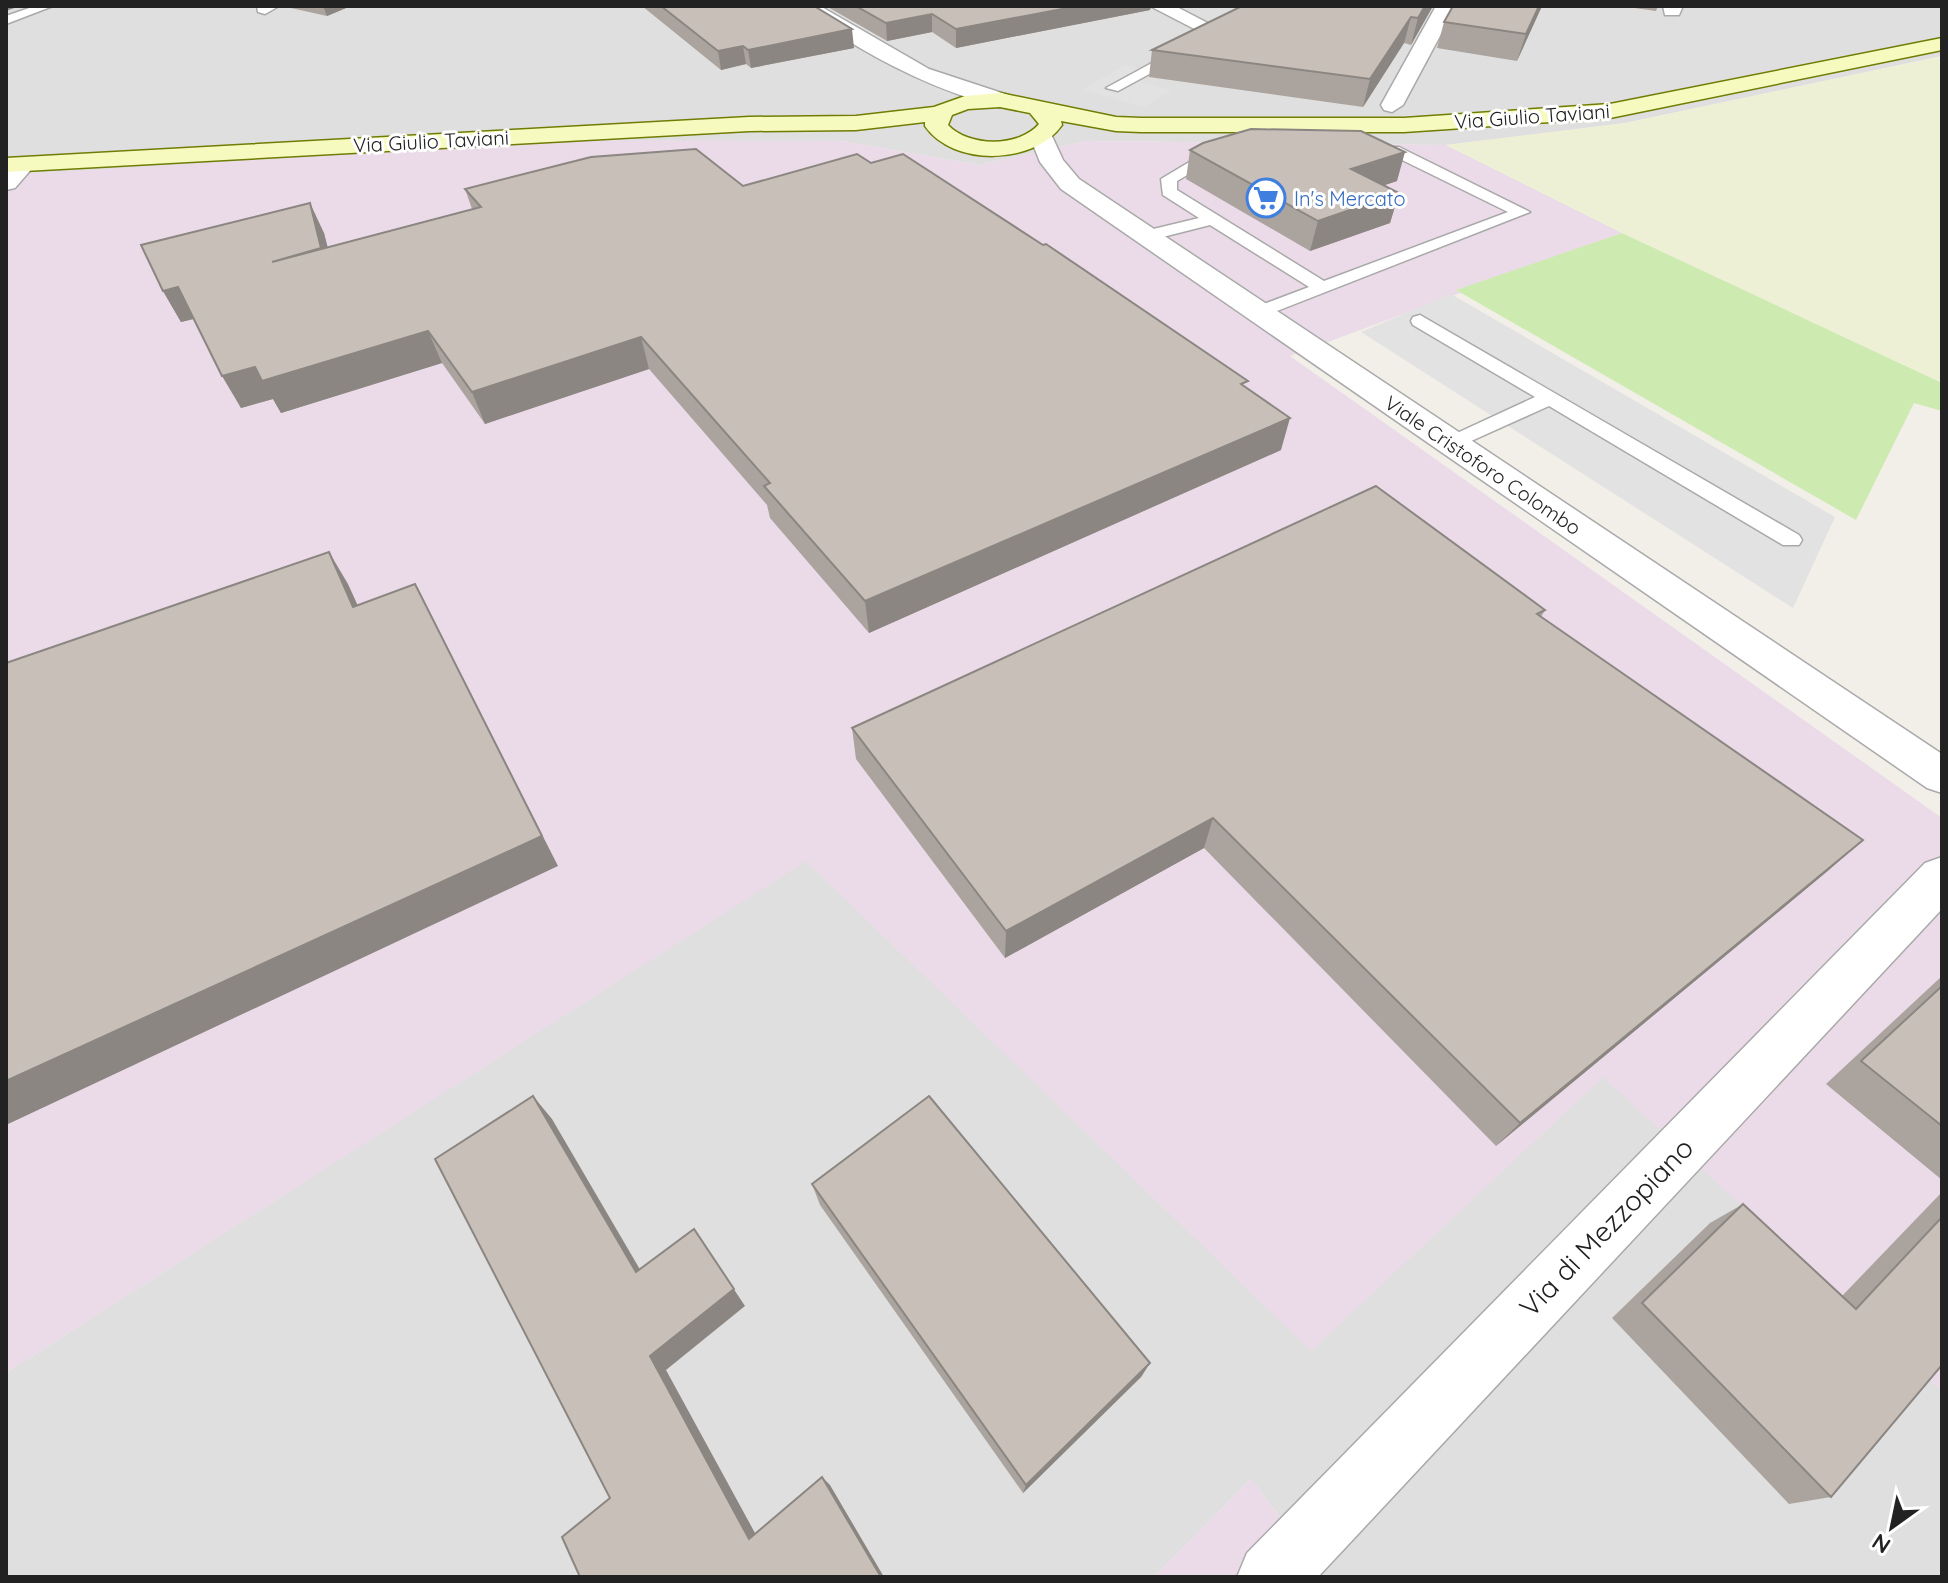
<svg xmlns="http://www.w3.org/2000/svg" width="1948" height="1583" viewBox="0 0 1948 1583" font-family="Quicksand,sans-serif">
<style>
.residential{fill:#e0dfdf}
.industrial{fill:#ebdbe8}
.farmland{fill:#eef0d5}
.grass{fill:#cdebb0}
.parking{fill:#e2e2e2}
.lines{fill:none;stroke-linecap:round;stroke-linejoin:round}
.service-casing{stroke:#a9a9a9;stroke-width:3}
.minor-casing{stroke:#a9a9a9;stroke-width:3}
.secondary-casing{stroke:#707d05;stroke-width:3}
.service{fill:#fff;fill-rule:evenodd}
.minor{fill:#fff;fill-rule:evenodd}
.secondary{fill:#f7fabf;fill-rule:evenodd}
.wall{fill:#aba49e}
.shaded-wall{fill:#8b8681}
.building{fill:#c7bfb8;stroke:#8b8681;stroke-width:2}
.labels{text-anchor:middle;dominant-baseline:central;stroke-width:6;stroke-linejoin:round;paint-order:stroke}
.far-street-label{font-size:20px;fill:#222;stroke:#fff}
.far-shop-label{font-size:20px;fill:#366cbe;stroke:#fff;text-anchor:start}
.near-street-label{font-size:28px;fill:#222;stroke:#fff}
</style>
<rect width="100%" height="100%" fill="#f2efe9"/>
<path class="residential" d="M 6,6 L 1942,6 L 1942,56 L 1625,123 L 1446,145 L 1087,141 L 979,165 L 842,141 L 6,175 Z
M 806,860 L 1311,1350 L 1603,1076 L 1942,1391 L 1942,1577 L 1325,1577 L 1251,1479 L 1154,1577 L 6,1577 L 6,1373 Z"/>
<path class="industrial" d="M 580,140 L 842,141 L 979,165 L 1087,141 L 1446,145 L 1622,233 L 1290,356 L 1942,818 L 1942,1391 L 1603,1077 L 1311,1351 L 806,861 L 6,1373 L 6,175 Z
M 1251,1479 L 1325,1577 L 1154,1577 Z"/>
<path class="farmland" d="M 1942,56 L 1942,383 L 1622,233 L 1446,145 L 1625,123 Z"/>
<path class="grass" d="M 1622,233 L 1942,383 L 1942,411 L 1914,403 L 1856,520 L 1456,290 Z"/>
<path class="parking" d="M 1125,65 L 1153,72 L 1139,82 L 1171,90 L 1144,107 L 1082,90 Z
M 1451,294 L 1835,517 L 1793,608 L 1361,332 Z"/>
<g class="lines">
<g class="service-casing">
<path id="service" d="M 35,6 L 53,6 L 6,24 L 6,16 Z
M 1183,46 L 1190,50 L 1188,53 L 1118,91 L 1106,88 Z
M 1399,147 L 1530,212 L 1259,318 L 1253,316 L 1250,312 L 1253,308 L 1309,287 L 1210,225 L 1147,241 L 1139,236 L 1141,232 L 1199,218 L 1163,195 L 1161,179 L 1191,161 L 1224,151 L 1229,153 L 1229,159 L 1201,167 L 1177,181 L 1177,190 L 1324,281 L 1508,212 L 1396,157 L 1369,157 L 1361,152 L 1369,147 Z
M 1420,315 L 1799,535 L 1802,540 L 1799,545 L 1783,545 L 1549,406 L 1458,447 L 1444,447 L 1441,443 L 1444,439 L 1535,397 L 1413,325 L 1411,321 L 1413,317 Z"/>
</g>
<g class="minor-casing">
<path id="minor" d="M 257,6 L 279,6 L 265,14 L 258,12 Z
M 797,6 L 820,6 L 929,69 L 1008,95 L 1011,100 L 1000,107 C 938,91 886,65 832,31 C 821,23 806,17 797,6 Z
M 1150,6 L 1175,6 L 1225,32 L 1222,36 L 1208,36 Z
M 1436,6 L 1456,6 L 1403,105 L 1392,112 L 1384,110 L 1381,105 Z
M 1663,6 L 1683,6 L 1679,15 L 1665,15 Z
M 1042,130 L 1050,132 L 1063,160 L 1079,179 L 1942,754 L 1942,793 L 1927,788 L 1061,189 L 1040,162 L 1030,137 L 1034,132 Z
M 23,158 L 32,160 L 35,165 L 15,188 L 6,190 L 6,169 L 14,160 Z
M 1942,857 L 1942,909 L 1318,1577 L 1237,1577 L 1247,1553 L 1925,863 Z"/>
</g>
<g class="secondary-casing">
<path id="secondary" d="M 1942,38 L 1942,50 L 1610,118 L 1404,132 L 1141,132 L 1116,131 L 1061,121 L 1062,125 C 1034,165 953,167 925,126 L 925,122 L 856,130 L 749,131 L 6,172 L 6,158 L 749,117 L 856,116 L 934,107 L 965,96 L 1000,93 L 1116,117 L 1141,118 L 1404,118 L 1610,104 ZM 1000,107 L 1030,113 L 1039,124 C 1018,148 969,147 948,125 L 952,115 L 968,109 Z"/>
</g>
<use href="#service" class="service"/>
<use href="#minor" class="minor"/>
<use href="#secondary" class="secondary"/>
</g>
<path class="wall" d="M 282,6 L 351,6 L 327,16 Z
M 642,6 L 814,6 L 854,48 L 751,68 L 746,64 L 721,70 Z
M 826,6 L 1151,6 L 1150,10 L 956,48 L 932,32 L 887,41 Z
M 1433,6 L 1411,45 L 1404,43 L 1363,107 L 1149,77 L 1152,50 Z
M 1542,6 L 1517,61 L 1437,48 L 1444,22 Z
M 1620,6 L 1658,6 L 1656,11 Z
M 1190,150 L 1397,181 L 1384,185 L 1399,193 L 1390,223 L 1310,251 L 1186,179 Z
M 871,163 L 1246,388 L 1281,450 L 869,633 L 770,518 L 767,505 L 649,369 L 485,424 L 442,363 L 281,413 L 273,399 L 241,408 L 194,319 L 181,322 L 163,291 L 324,233 L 327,247 L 472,209 L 465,189 L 743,186 Z
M 1545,610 L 1541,617 L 1830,869 L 1496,1146 L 1204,848 L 1005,958 L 856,759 L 852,728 Z
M 1942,976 L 1942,1180 L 1826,1084 Z
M 812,1184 L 1150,1363 L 1141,1377 L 1023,1493 L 820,1205 Z
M 1942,1192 L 1942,1365 L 1831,1497 L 1789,1504 L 1612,1318 L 1710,1223 L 1743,1204 L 1842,1296 Z"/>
<path class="shaded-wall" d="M 6,6 L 20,6 L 6,11 Z
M 323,6 L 351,6 L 327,16 Z
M 1078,6 L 1151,6 L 1150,10 L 956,48 L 956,29 Z
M 1425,6 L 1433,6 L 1411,45 L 1418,18 Z
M 1539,6 L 1542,6 L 1517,61 L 1526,34 Z
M 932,14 L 932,32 L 887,41 L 886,23 Z
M 1411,17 L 1404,43 L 1363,107 L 1370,79 Z
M 852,29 L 854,48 L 751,68 L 748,50 Z
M 743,46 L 746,64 L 721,70 L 718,51 Z
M 1405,152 L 1397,181 L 1344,199 L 1351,169 Z
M 1399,193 L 1390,223 L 1310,251 L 1318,221 Z
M 310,203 L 324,233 L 336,279 L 288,293 Z
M 178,287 L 197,318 L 181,322 L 163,291 Z
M 428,331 L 442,363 L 281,413 L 273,399 L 241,408 L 222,376 L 255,367 Z
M 641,337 L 649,369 L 485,424 L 472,392 Z
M 1290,418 L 1281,450 L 869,633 L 865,601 Z
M 329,552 L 348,584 L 373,639 L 353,607 Z
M 415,584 L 558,866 L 6,1125 L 6,1081 Z
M 1213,818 L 1204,848 L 1005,958 L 1006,931 Z
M 1863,840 L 1830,869 L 1496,1146 L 1520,1123 Z
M 533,1096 L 552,1119 L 652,1290 L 636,1272 Z
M 694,1229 L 745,1306 L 666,1370 L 761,1544 L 749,1539 L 650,1356 Z
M 1150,1363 L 1141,1377 L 1023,1493 L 1026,1485 Z
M 822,1477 L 830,1485 L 884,1577 L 881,1577 Z"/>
<path class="building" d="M 661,6 L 814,6 L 852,29 L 748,50 L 743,46 L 718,51 Z
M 856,6 L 1078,6 L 956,29 L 932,14 L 886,23 Z
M 1242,6 L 1425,6 L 1418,18 L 1411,17 L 1370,79 L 1152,50 Z
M 1453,6 L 1539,6 L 1526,34 L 1444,22 Z
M 1251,129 L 1361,131 L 1405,152 L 1351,169 L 1399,193 L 1318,221 L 1190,150 L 1203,143 Z
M 696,149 L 743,186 L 857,154 L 871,163 L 903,154 L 1043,245 L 1046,244 L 1248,381 L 1241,384 L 1290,418 L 865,601 L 764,486 L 770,483 L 641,337 L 472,392 L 428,331 L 262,381 L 255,367 L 222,376 L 178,287 L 163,291 L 141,245 L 310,203 L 321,248 L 272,262 L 481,207 L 465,189 L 591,157 Z
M 1376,486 L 1545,610 L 1537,614 L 1863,840 L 1520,1123 L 1213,818 L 1006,931 L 852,728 Z
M 329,552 L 353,607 L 415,584 L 542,836 L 6,1081 L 6,663 Z
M 1942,986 L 1942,1126 L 1861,1061 Z
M 533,1096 L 636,1272 L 694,1229 L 734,1289 L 650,1356 L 749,1539 L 822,1477 L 881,1577 L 580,1577 L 562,1537 L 610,1498 L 435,1159 Z
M 929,1096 L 1150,1363 L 1026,1485 L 812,1184 Z
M 1743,1204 L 1856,1309 L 1942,1217 L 1942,1365 L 1831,1497 L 1642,1303 Z"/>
<defs>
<g id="supermarket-ring" transform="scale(2)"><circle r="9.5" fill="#fff" stroke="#3f7fe0" stroke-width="1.5"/><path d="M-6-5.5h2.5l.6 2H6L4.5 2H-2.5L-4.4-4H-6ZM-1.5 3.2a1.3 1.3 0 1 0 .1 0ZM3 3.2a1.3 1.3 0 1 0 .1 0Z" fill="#3f7fe0"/></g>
</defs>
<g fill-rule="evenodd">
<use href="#supermarket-ring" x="1266" y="198"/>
</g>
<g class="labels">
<g class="far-street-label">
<text transform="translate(1532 116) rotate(-4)">Via Giulio Taviani</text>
<text transform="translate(431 141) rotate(-3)">Via Giulio Taviani</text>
<text transform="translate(1483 465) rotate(34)">Viale Cristoforo Colombo</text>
</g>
<g class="far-shop-label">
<text x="1294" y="198">In's Mercato</text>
</g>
<g class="near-street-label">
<text transform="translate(1606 1227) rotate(-46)">Via di Mezzopiano</text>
</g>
</g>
<rect width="1948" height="1583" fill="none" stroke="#222222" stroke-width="16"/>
<g transform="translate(1892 1527) rotate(213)" stroke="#ffffff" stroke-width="6" paint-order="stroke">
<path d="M0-6L14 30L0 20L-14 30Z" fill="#222222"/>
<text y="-12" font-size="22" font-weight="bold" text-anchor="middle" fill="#222222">N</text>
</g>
</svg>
